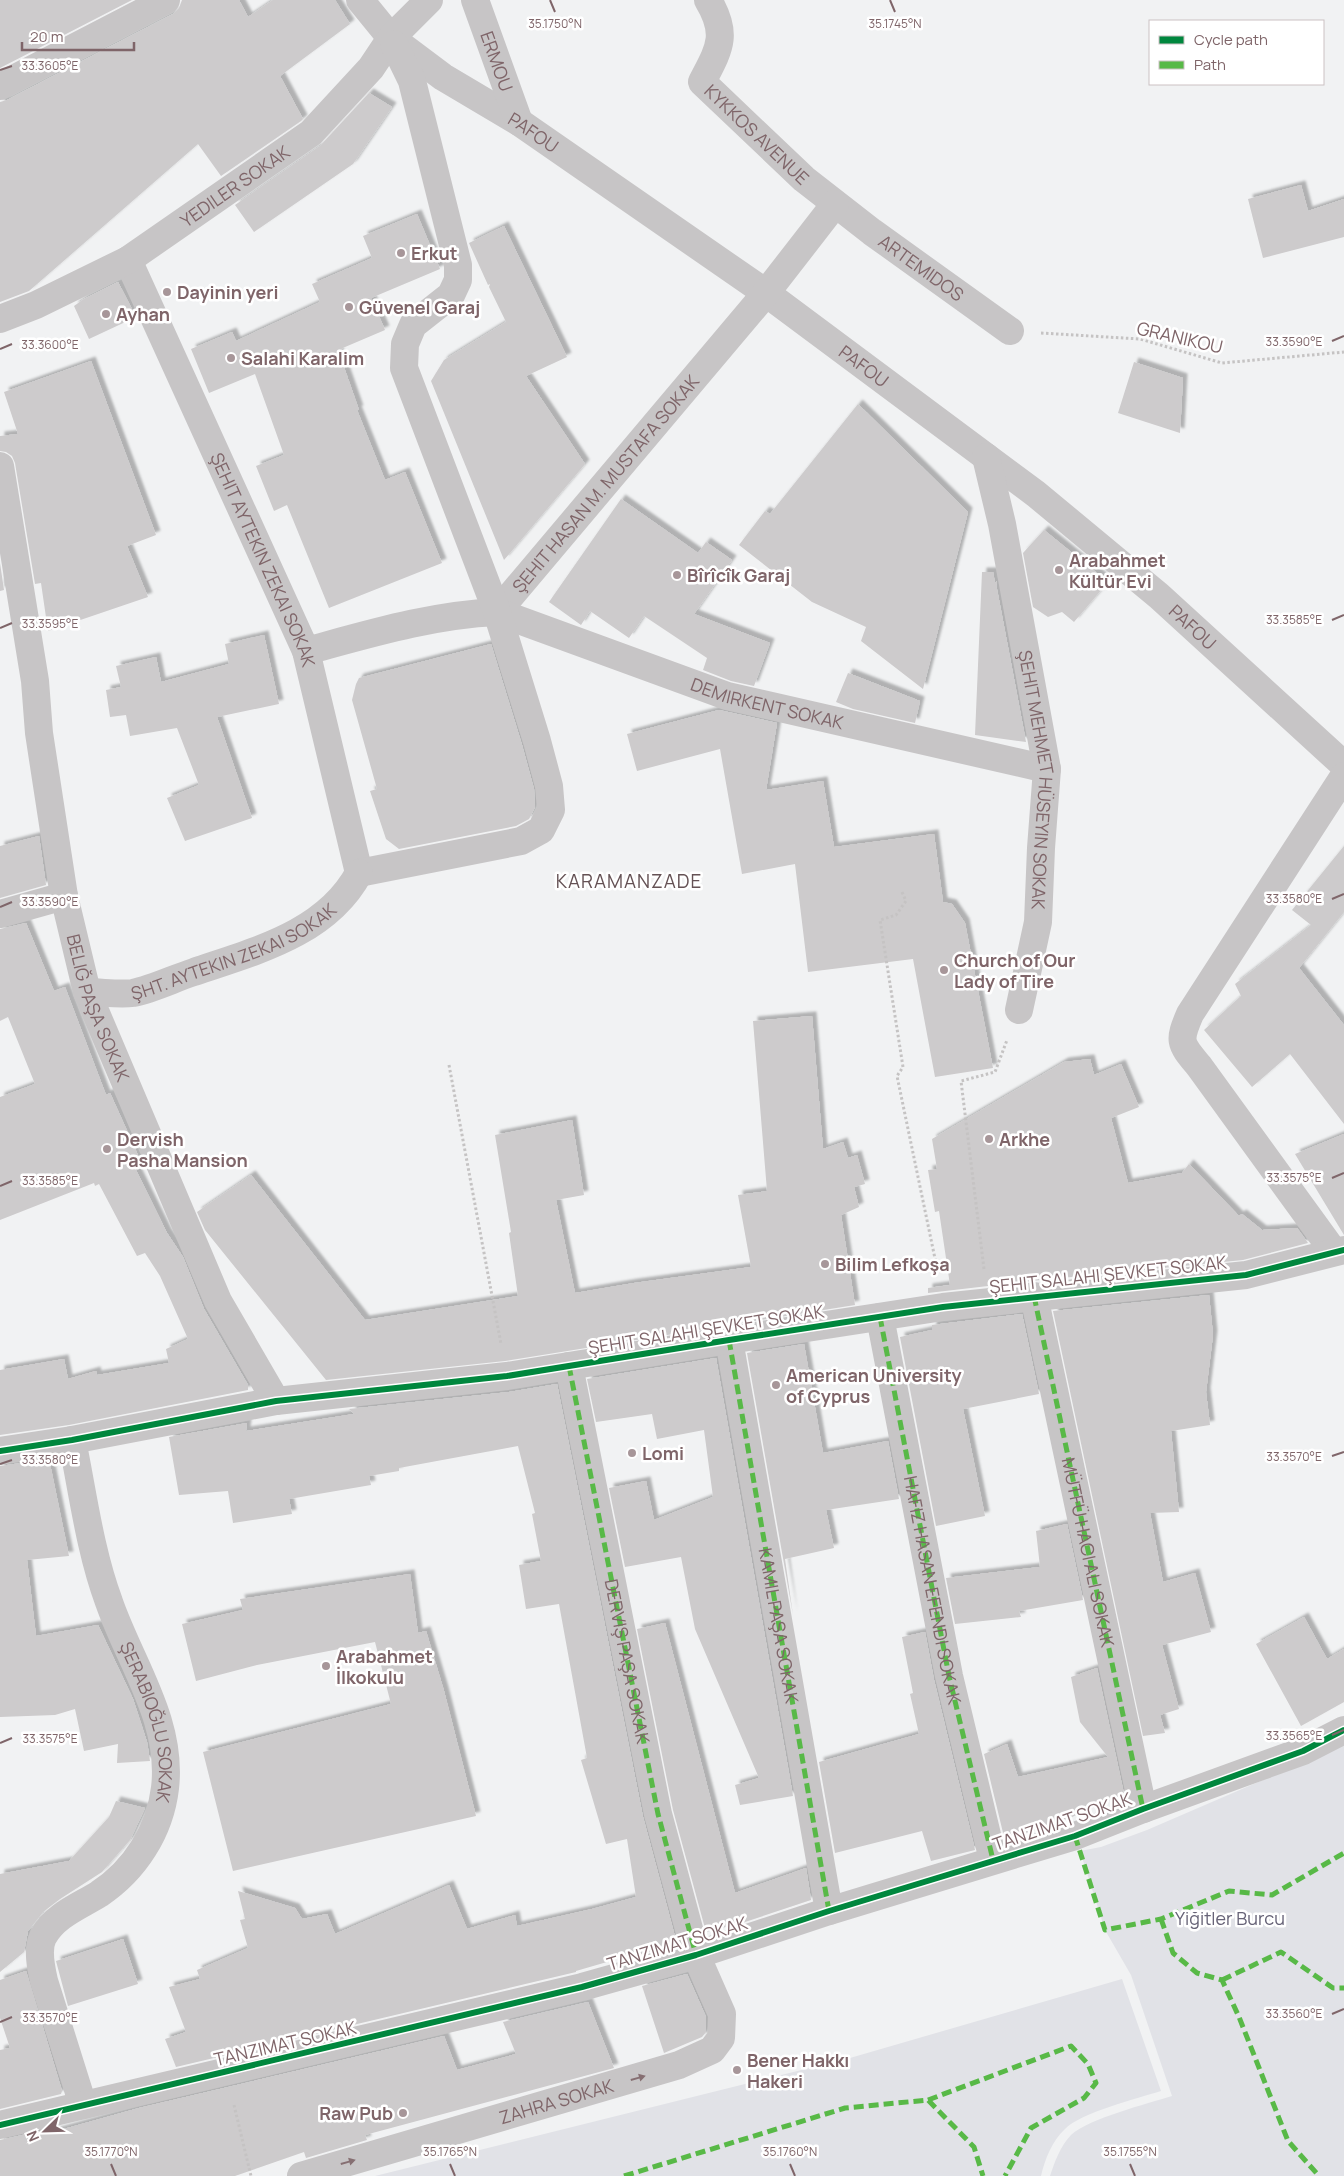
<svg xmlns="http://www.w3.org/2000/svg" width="1344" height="2176" viewBox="0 0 1344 2176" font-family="Manrope,sans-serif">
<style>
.green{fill:#e1e2e7}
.building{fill:#cdcbcc;filter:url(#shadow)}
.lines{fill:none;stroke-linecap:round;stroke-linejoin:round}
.path{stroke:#c5c3c3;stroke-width:3;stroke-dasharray:2.5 2.5;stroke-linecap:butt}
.street{stroke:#c7c5c6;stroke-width:28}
.quiet{stroke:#58b947;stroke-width:5;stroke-dasharray:10 5;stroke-linecap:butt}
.cycleway-casing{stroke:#fff;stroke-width:9}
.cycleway{stroke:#00873e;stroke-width:6}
.oneway{fill:#866f72}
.ticks{fill:none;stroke:#7f6569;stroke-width:2}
.poi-dot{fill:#a79699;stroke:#fff;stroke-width:2}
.labels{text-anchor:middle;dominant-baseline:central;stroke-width:5;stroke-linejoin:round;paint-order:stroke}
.street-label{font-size:18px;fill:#7f6569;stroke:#fff}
.poi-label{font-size:18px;font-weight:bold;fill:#7f6569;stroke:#fff;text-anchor:start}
.park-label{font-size:18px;fill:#676377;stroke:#fff}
.neighbourhood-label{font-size:19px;letter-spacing:1px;fill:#655255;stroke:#fff}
.ticks-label{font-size:12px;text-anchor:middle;fill:#7f6569;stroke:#fff;stroke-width:5;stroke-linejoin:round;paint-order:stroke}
</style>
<defs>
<filter id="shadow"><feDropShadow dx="4.5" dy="-4.5" stdDeviation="1" flood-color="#0004"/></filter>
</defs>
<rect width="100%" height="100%" fill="#f1f2f3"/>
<path class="green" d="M 1344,1745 L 1344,2176 L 1050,2176 C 1055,2161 1060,2147 1071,2135 C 1090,2118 1147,2104 1172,2096 L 1131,1975 L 1105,1930 L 1080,1851 L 1101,1847 L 1147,1830 Z
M 1122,1979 L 1161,2091 C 1138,2098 1080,2113 1065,2129 C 1052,2141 1045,2159 1041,2176 L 375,2176 L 850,2058 Z"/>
<path class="building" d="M 0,0 L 132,0 L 0,68 Z
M 182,0 L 239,0 L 248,17 L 273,0 L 335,0 L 350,24 L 280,76 L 303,119 L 301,121 L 221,176 L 198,144 L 29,291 L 0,302 L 0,102 L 7,100 L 173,14 L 179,8 Z
M 369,93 L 392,107 L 353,164 L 254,232 L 235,205 L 320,146 Z
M 1301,185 L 1308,211 L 1344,199 L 1344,237 L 1263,258 L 1248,199 Z
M 417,214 L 440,269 L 371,298 L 385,330 L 338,350 L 359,410 L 357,410 L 385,480 L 405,472 L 442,563 L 329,608 L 287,505 L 274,511 L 256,466 L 284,455 L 255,374 L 209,393 L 191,349 L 232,332 L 236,341 L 320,302 L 312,284 L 372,258 L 363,236 Z
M 504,226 L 567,357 L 526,376 L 585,464 L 504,560 L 431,381 L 444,360 L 506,322 L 489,287 L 490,284 L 488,285 L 469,243 Z
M 118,282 L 136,317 L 89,339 L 74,306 L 84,299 Z
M 91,361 L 156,535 L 127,546 L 148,597 L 48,631 L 41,583 L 35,584 L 15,463 L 12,456 L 6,452 L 0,451 L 0,436 L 18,434 L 4,392 Z
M 1134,362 L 1183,378 L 1180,433 L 1118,413 Z
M 858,404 L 968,512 L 923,689 L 861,641 L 866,627 L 812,602 L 739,545 L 765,511 L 770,514 Z
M 621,499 L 698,553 L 706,542 L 732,560 L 694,614 L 770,643 L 754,686 L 731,681 L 703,670 L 707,658 L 644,616 L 629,638 L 590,611 L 581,625 L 549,602 Z
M 1044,530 L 1108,582 L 1074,622 L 1062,612 L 1048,617 L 1033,607 L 1023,553 Z
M 0,563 L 4,590 L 0,591 Z
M 982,572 L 993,572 L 995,583 L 997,581 L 997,585 L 996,584 L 1026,742 L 975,735 Z
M 264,635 L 279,704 L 217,717 L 252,818 L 185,841 L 167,798 L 199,785 L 177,728 L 130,736 L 126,715 L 110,717 L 106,690 L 121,687 L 116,666 L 156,657 L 161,682 L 229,664 L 225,644 Z
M 491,644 L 522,745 L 534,789 L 535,807 L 529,819 L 516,826 L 399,849 L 386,839 L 370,791 L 377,789 L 352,700 L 356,684 L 359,678 Z
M 848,673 L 920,701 L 915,723 L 853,709 L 836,702 Z
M 719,710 L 777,723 L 766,790 L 823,781 L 834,847 L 934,834 L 943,902 L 952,904 L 965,923 L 993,1068 L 935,1077 L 913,959 L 808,972 L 795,864 L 742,874 L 720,749 L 637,771 L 627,734 Z
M 39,836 L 46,885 L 0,898 L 0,846 Z
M 1344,846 L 1344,912 L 1299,968 L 1344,1025 L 1344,1124 L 1290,1054 L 1252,1087 L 1204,1030 L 1241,996 L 1235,984 L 1311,925 L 1292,910 Z
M 26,923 L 54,991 L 65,987 L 106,1095 L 110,1093 L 142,1164 L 135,1168 L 167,1233 L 183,1257 L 204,1309 L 248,1385 L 248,1390 L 69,1425 L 0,1435 L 0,1370 L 64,1359 L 68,1379 L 96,1371 L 97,1375 L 169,1363 L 166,1349 L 188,1339 L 160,1276 L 145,1253 L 137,1256 L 99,1184 L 95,1186 L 94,1183 L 0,1220 L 0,1097 L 35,1084 L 8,1017 L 0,1021 L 0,929 Z
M 812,1016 L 823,1149 L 843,1142 L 848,1158 L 857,1155 L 865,1184 L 854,1187 L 859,1207 L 841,1215 L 855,1305 L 505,1361 L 326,1380 L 205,1230 L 197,1212 L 251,1175 L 365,1320 L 518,1296 L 509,1233 L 511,1232 L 495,1135 L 572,1120 L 584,1195 L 556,1200 L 575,1293 L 634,1283 L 751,1267 L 738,1195 L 767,1191 L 753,1021 Z
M 1090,1059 L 1094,1075 L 1121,1064 L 1139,1107 L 1111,1118 L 1128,1183 L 1182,1173 L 1189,1164 L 1239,1216 L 1242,1214 L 1262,1230 L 1297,1228 L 1308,1243 L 1243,1260 L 1031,1281 L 928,1293 L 928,1288 L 950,1285 L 939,1211 L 935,1212 L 928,1170 L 937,1169 L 932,1139 L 1064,1062 Z
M 1344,1134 L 1344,1235 L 1295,1154 Z
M 1209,1295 L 1213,1335 L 1206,1392 L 1210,1425 L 1171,1431 L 1179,1512 L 1150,1513 L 1163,1582 L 1195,1573 L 1211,1632 L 1162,1645 L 1179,1709 L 1160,1715 L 1165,1733 L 1143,1736 L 1053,1311 Z
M 1022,1314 L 1039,1394 L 963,1409 L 985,1516 L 936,1526 L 900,1337 L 932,1330 L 932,1325 Z
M 804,1344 L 823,1453 L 888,1441 L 899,1499 L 826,1510 L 834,1548 L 785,1559 L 793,1615 L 747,1353 Z
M 716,1358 L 793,1796 L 740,1805 L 735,1785 L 759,1778 L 695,1629 L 681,1557 L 625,1567 L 609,1488 L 646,1481 L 654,1520 L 713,1497 L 704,1430 L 657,1439 L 652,1414 L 596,1422 L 587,1379 Z
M 557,1384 L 643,1817 L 677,1944 L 632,1957 L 631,1955 L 576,1971 L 576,1972 L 176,2067 L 165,2039 L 186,2032 L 169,1987 L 200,1979 L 197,1970 L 248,1948 L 240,1920 L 245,1919 L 238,1891 L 295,1908 L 302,1919 L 327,1914 L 335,1934 L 449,1885 L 467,1929 L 515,1915 L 517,1926 L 592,1909 L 636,1897 L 627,1839 L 606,1844 L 581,1760 L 587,1758 L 559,1604 L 526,1609 L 519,1565 L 541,1561 L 532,1514 L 535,1513 L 518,1446 L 399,1468 L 399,1471 L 369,1476 L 371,1485 L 289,1499 L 292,1514 L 233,1523 L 228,1491 L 179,1495 L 169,1437 L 247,1423 L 246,1431 L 354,1414 L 349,1409 L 509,1392 Z
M 49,1459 L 69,1556 L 27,1560 L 36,1636 L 98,1625 L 133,1699 L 147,1742 L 150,1761 L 117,1763 L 118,1744 L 84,1751 L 75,1709 L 55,1715 L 0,1717 L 0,1466 Z
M 1067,1524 L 1083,1600 L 1019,1611 L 1021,1617 L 955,1624 L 946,1578 L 1040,1567 L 1036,1531 Z
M 410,1574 L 418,1633 L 426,1631 L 444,1691 L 476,1816 L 233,1871 L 203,1752 L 391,1704 L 375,1642 L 257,1665 L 196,1681 L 182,1624 L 243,1610 L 240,1599 Z
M 1304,1617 L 1327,1659 L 1344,1649 L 1344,1702 L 1301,1726 L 1256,1644 Z
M 665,1623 L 735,1893 L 806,1868 L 811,1900 L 742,1923 L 706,1932 L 673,1810 L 637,1629 Z
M 925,1632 L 934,1680 L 975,1850 L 931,1861 L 922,1831 L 835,1853 L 819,1762 L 919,1734 L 910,1694 L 913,1693 L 902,1637 Z
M 1097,1668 L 1124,1794 L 1072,1817 L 1005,1841 L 984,1754 L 1007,1744 L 1018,1777 L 1108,1757 L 1080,1722 L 1071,1677 Z
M 116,1801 L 145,1808 L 130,1840 L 102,1872 L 60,1899 L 43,1912 L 28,1931 L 24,1952 L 0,1972 L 0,1874 L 69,1861 L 109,1817 Z
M 123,1939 L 138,1984 L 68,2006 L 56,1961 Z
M 26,1971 L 62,2091 L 61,2094 L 0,2109 L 0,2050 L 10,2048 L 0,2018 L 0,1980 Z
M 687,1974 L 706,2017 L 706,2032 L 702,2037 L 664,2053 L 642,1986 Z
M 588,2002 L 614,2068 L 365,2135 L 367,2140 L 306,2158 L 304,2152 L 235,2176 L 0,2176 L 0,2140 L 54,2128 L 53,2132 L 139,2108 L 444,2036 L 457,2070 L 516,2054 L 503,2022 Z"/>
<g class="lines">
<path class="path" d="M 1041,333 L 1140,339 L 1222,363 L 1344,352
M 902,892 L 906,901 L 896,915 L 880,920 L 903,1067 L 897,1076 L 938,1273
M 449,1065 L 501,1344
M 984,1269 L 961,1081 L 995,1072 L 1007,1040
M 234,2105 L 251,2176"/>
<g class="street">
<path id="s1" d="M 360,0 L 391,38 L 443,77 L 519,122 L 766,293 L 1036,494 L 1159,596 L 1344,765"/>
<path id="s2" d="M 475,0 L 519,122"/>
<path id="s3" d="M 708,0 C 729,35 719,49 702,82 L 804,179 L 872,232 L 1010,331"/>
<path d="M 0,86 L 166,0"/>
<path id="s4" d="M 128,260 L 306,651 L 359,873"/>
<path id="s5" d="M 0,319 L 36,305 L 128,260 L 311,133 L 371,68 L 391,38 L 429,0"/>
<path id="s6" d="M 986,457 L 1002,524 L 1047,769 L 1041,848 L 1038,922 L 1019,1010"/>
<path id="s7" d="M 0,466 L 35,681 L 39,733 L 64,896 L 87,992 L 218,1301 L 276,1401"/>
<path id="s8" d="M 497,612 L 766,293 L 835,204"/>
<path id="s9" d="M 306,651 C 369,634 431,615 497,612 L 727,696 L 1047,769"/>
<path d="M 359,873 L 521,841 L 541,830 L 551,810 L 549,786 L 537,741 L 497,612 L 404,368 L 405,344 L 413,325 L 451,295 L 458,280 L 458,265 L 412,81 L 394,44"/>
<path d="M 0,914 L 64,896"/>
<path id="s10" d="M 87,992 C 102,992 119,995 133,993 C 153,989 175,978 194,972 C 255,951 326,934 359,873"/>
<path d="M 1334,1252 L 1199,1066 C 1180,1043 1178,1042 1190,1014 L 1344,776"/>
<path d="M 1034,1296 L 1143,1809"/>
<path id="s11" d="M 880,1317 L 949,1676 L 993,1860"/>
<path id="s12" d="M 729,1340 L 829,1911"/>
<path id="s13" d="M 72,1440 C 83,1494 90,1551 109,1602 C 130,1663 173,1721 165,1788 C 160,1831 135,1870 99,1894 C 80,1906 55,1915 43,1937 C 37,1949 41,1968 44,1981 L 83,2105"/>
<path d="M 0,1451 L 72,1440 L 276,1401 L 507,1376 L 729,1340 L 943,1307 L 1246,1275 L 1344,1250"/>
<path d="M 0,2125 L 582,1987 L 696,1955 L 829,1911 L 1075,1836 L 1143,1809 L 1303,1751 L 1344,1730"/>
<path id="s14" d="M 301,2176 L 679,2065 L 712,2050 L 721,2038 L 722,2014 L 696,1955 L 658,1814 L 569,1366"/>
</g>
<g class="quiet">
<path id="s15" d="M 1034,1296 L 1143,1809"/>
<path d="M 880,1317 L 949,1676 L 993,1860"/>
<path d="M 729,1340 L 829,1911"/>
<path id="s16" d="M 569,1366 L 658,1814 L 696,1955"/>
<path d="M 1075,1836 L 1105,1930 L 1161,1919 L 1229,1891 L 1272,1895 L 1344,1853"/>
<path d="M 1161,1919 L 1173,1953 L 1197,1973 L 1222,1980 L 1239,2017 L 1288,2141 L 1319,2176"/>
<path d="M 1222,1980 L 1281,1952 L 1333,1988 L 1344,1988"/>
<path d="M 928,2100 L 1071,2046 L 1088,2064 L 1096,2083 L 1084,2098 L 1031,2128 L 1005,2176"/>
<path d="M 624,2176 L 845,2108 L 928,2100 L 974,2147 L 983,2176"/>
</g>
<g class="cycleway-casing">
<path id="cycleway" d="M 0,1451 L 72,1440 L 276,1401 L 507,1376 L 729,1340 L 943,1307 L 1246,1275 L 1344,1250
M 0,2125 L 582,1987 L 696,1955 L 829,1911 L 1075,1836 L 1143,1809 L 1303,1751 L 1344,1730"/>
</g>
<use href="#cycleway" class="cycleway"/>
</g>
<defs><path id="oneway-solid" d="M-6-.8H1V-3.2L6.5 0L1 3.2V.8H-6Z" transform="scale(1.25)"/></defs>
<g class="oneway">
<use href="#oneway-solid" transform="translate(638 2078) rotate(-16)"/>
<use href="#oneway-solid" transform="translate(348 2162) rotate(-16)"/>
</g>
<path class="ticks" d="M 550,0 L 555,12M 890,0 L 895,12M 0,70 L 12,66M 1332,341 L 1344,336M 0,349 L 12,344M 1332,620 L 1344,615M 0,628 L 12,623M 1332,899 L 1344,894M 0,907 L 12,902M 1332,1178 L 1344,1173M 0,1186 L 12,1181M 1332,1456 L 1344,1452M 0,1464 L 12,1460M 1332,1735 L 1344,1730M 0,1743 L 12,1738M 1332,2014 L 1344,2009M 0,2022 L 12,2017M 111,2164 L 116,2176M 450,2164 L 455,2176M 790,2164 L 795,2176M 1130,2164 L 1135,2176"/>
<g class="poi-dot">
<circle cx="401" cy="253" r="5"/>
<circle cx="167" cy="292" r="5"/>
<circle cx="349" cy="307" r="5"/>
<circle cx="106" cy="314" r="5"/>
<circle cx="231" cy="358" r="5"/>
<circle cx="1059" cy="570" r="5"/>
<circle cx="677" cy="575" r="5"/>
<circle cx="944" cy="970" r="5"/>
<circle cx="989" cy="1139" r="5"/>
<circle cx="107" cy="1149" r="5"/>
<circle cx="825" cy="1264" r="5"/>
<circle cx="776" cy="1385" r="5"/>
<circle cx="632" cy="1453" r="5"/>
<circle cx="326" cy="1666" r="5"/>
<circle cx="737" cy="2070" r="5"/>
<circle cx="403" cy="2113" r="5"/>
</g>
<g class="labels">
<g class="street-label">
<text stroke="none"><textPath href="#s2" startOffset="65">ERMOU</textPath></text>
<text stroke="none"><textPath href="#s1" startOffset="220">PAFOU</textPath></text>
<text stroke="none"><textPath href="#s3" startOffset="164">KYKKOS AVENUE</textPath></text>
<text stroke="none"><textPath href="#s5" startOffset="271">YEDILER SOKAK</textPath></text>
<text stroke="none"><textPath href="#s3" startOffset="376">ARTEMIDOS</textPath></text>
<text transform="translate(1180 337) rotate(13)">GRANIKOU</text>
<text stroke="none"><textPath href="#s1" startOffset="625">PAFOU</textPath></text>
<text stroke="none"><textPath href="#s8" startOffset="168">ŞEHIT HASAN M. MUSTAFA SOKAK</textPath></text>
<text stroke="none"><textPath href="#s4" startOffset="329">ŞEHIT AYTEKIN ZEKAI SOKAK</textPath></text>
<text stroke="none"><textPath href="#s1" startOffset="1045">PAFOU</textPath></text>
<text stroke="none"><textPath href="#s9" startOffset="481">DEMIRKENT SOKAK</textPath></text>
<text stroke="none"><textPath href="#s6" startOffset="328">ŞEHIT MEHMET HÜSEYIN SOKAK</textPath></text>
<text stroke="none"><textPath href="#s10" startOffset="155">ŞHT. AYTEKIN ZEKAI SOKAK</textPath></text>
<text stroke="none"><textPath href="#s7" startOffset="552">BELIĞ PAŞA SOKAK</textPath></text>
<text transform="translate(1108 1274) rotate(-6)">ŞEHIT SALAHI ŞEVKET SOKAK</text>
<text transform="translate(706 1329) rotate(-9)">ŞEHIT SALAHI ŞEVKET SOKAK</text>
<text stroke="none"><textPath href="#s15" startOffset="262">MÜTFÜ HACI ALI SOKAK</textPath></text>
<text stroke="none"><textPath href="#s11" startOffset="278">HAFIZ HASAN EFENDI SOKAK</textPath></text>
<text stroke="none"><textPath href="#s12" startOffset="290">KAMIL PAŞA SOKAK</textPath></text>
<text stroke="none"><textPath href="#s16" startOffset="301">DERVIŞ PAŞA SOKAK</textPath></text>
<text stroke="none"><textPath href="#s13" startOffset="294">ŞERABIOĞLU SOKAK</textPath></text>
<text transform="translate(1062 1821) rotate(-19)">TANZIMAT SOKAK</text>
<text transform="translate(677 1943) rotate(-17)">TANZIMAT SOKAK</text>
<text transform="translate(285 2043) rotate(-13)">TANZIMAT SOKAK</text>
<text stroke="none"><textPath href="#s14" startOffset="266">ZAHRA SOKAK</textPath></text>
</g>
<g class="poi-label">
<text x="411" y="253">Erkut</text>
<text x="177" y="292">Dayinin yeri</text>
<text x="359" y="307">Güvenel Garaj</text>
<text x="116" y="314">Ayhan</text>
<text x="241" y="358">Salahi Karalim</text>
<text x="1069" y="560">Arabahmet<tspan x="1069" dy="21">Kültür Evi</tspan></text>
<text x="687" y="575">Bîrîcîk Garaj</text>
<text x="954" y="960">Church of Our<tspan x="954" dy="21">Lady of Tire</tspan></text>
<text x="117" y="1139">Dervish<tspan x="117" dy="21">Pasha Mansion</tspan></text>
<text x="999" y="1139">Arkhe</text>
<text x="835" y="1264">Bilim Lefkoşa</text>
<text x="786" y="1375">American University<tspan x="786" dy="21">of Cyprus</tspan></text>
<text x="642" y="1453">Lomi</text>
<text x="336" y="1656">Arabahmet<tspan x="336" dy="21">İlkokulu</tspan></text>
<text x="747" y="2060">Bener Hakkı<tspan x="747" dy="21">Hakeri</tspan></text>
<text x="393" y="2113" text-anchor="end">Raw Pub</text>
</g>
<g class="park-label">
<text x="1230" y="1918">Yiğitler Burcu</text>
</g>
<g class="neighbourhood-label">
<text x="629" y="881">KARAMANZADE</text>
</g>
</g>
<g class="ticks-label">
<text x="555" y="28">35.1750°N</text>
<text x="895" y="28">35.1745°N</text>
<text x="50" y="70">33.3605°E</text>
<text x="1294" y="346">33.3590°E</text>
<text x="50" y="349">33.3600°E</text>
<text x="1294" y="624">33.3585°E</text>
<text x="50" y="628">33.3595°E</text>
<text x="1294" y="903">33.3580°E</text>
<text x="50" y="906">33.3590°E</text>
<text x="1294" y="1182">33.3575°E</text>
<text x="50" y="1185">33.3585°E</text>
<text x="1294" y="1461">33.3570°E</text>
<text x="50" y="1464">33.3580°E</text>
<text x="1294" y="1740">33.3565°E</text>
<text x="50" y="1743">33.3575°E</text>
<text x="1294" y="2018">33.3560°E</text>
<text x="50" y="2022">33.3570°E</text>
<text x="111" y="2156">35.1770°N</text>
<text x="450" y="2156">35.1765°N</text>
<text x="790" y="2156">35.1760°N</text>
<text x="1130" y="2156">35.1755°N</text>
</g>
<rect x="1149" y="20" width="175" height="65" fill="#ffffff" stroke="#ccc1c3"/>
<rect x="1159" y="36" width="25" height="8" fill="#00873e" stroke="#ccc1c3"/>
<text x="1194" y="45" font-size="15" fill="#7f6569">Cycle path</text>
<rect x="1159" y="61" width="25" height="8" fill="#58b947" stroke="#ccc1c3"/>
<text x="1194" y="70" font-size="15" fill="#7f6569">Path</text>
<g transform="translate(45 2131) rotate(247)" stroke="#ffffff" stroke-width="4" paint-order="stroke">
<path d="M0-4L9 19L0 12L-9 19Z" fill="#7f6569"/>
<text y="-8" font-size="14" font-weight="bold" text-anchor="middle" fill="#7f6569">N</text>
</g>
<path d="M22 42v8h112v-8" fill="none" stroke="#7f6569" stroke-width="2.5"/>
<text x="30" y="42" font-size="15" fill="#7f6569" stroke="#ffffff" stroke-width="4" paint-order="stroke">20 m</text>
</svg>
